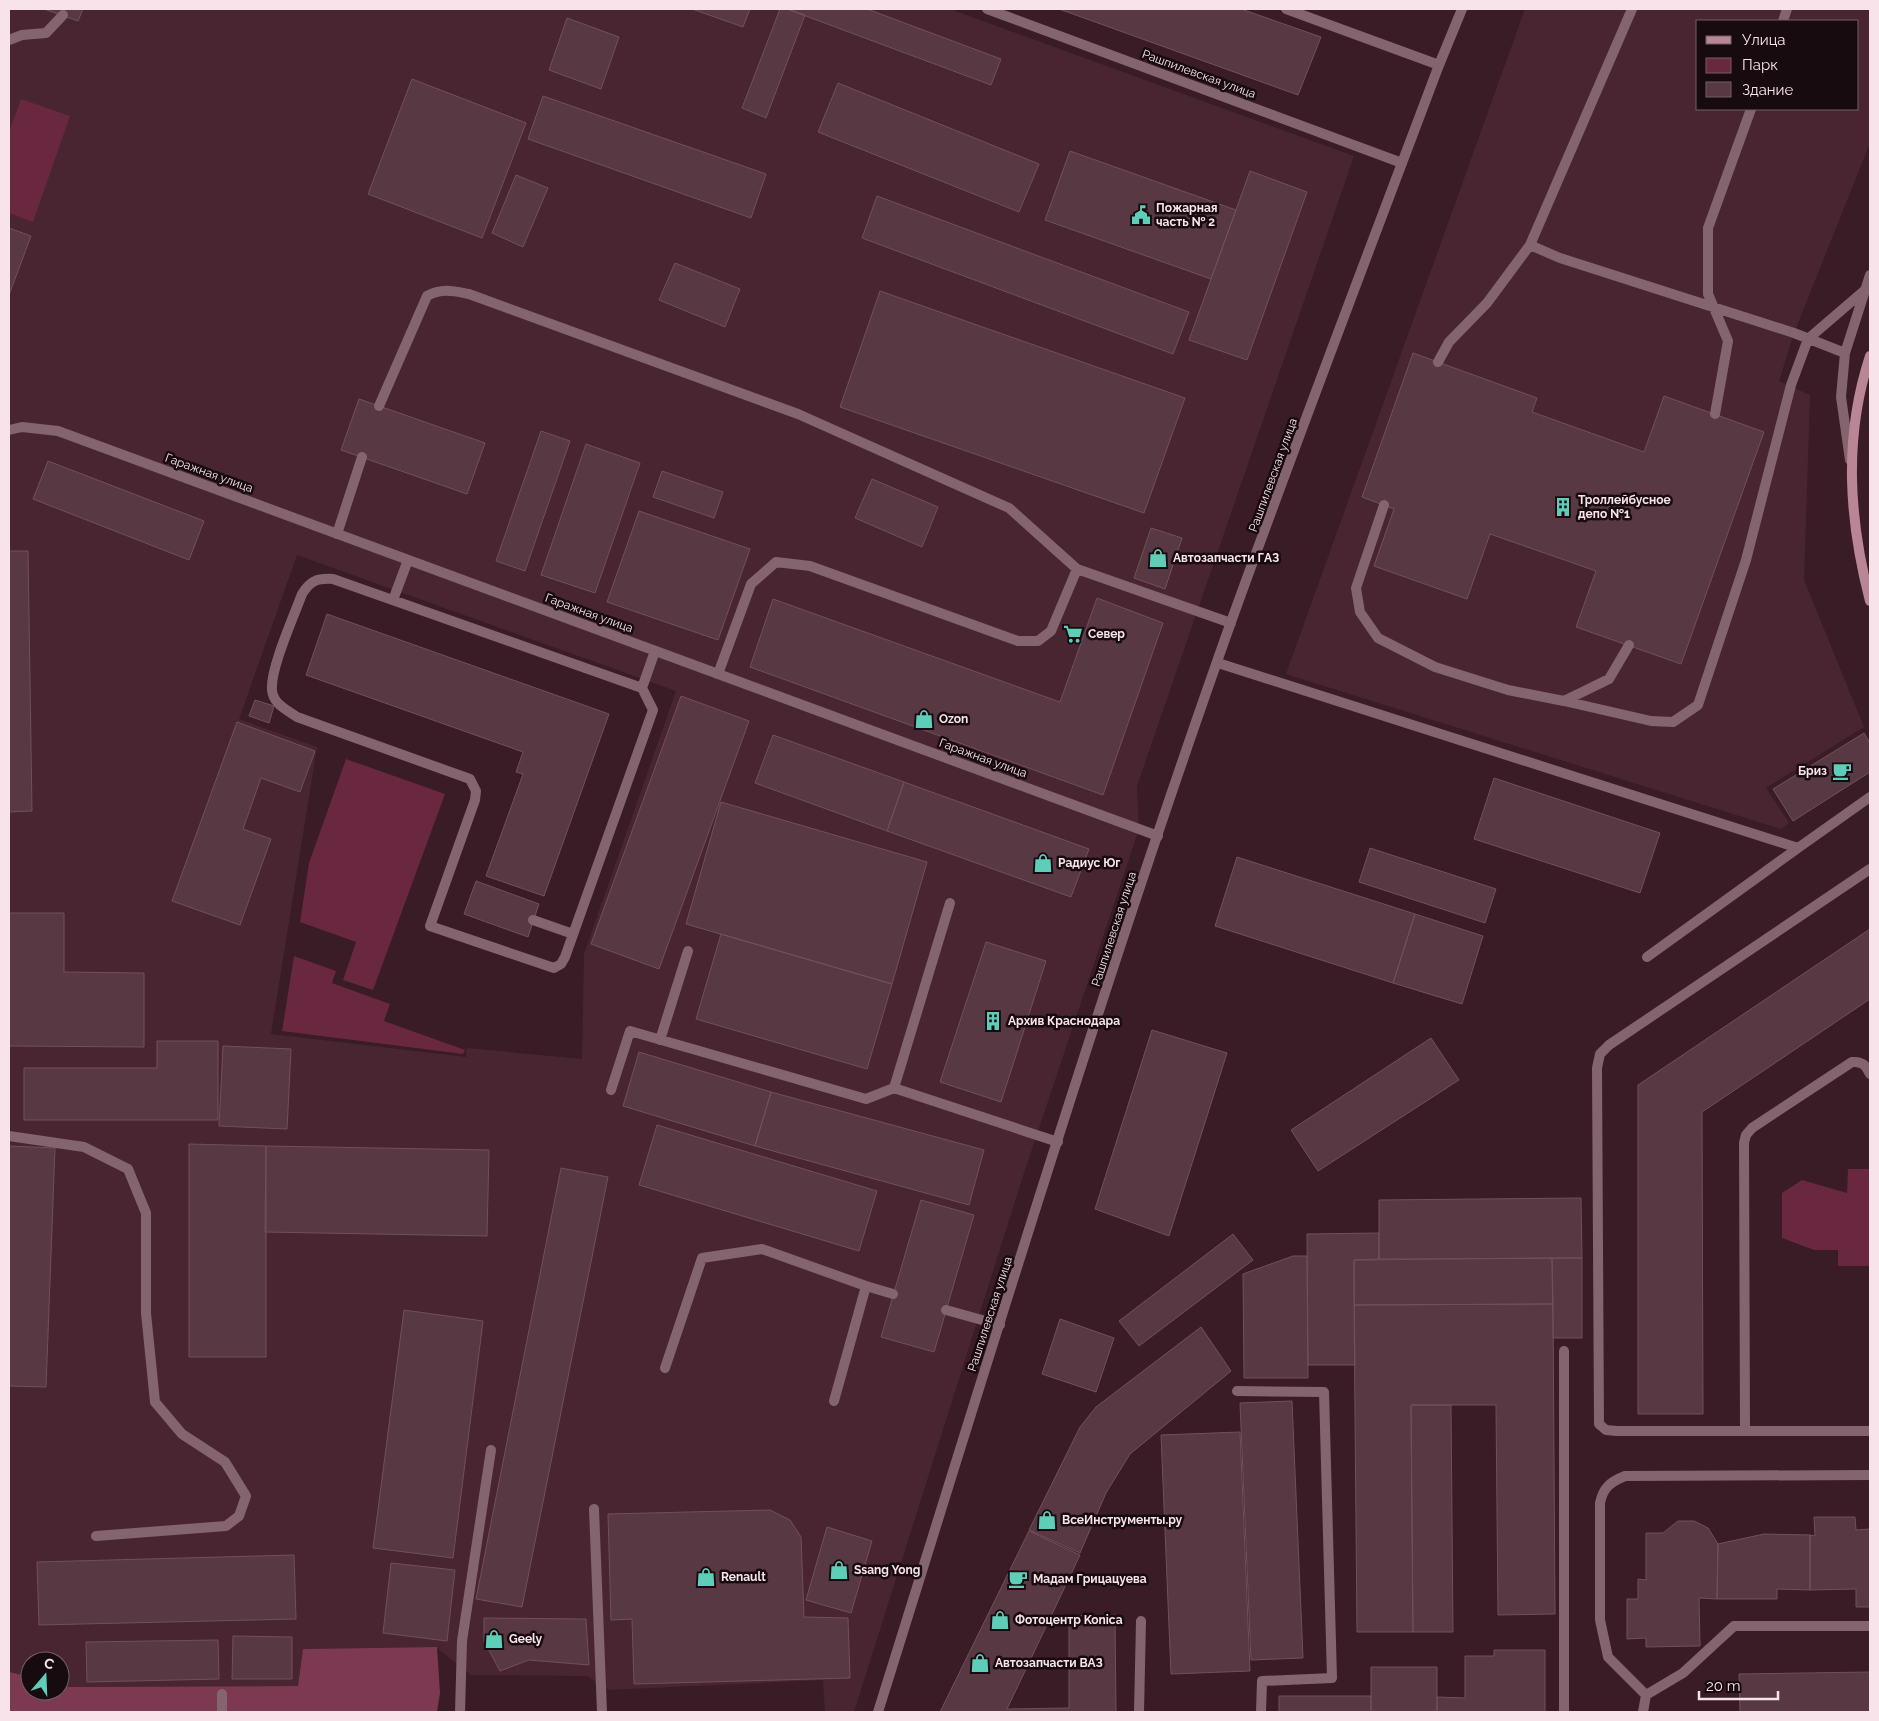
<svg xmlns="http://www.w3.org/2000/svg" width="1879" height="1721" viewBox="0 0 1879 1721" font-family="Raleway,sans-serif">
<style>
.built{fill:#492532;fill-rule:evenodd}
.green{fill:#692740}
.forest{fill:#7d3952}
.building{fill:#583842;stroke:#72505b}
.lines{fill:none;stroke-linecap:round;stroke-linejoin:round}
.service{stroke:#84646e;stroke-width:10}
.minor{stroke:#84646e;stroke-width:10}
.tertiary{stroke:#84646e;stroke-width:10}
.secondary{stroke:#b98696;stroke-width:10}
.labels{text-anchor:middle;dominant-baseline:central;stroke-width:5;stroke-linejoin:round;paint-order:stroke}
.street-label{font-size:12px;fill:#f7e3e9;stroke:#180b10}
.poi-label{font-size:12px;font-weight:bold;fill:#f7e3e9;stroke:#180b10;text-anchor:start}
</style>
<rect width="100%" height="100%" fill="#391c26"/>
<path class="built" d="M 9,9 L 950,9 L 1354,156 L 1137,786 L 1139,829 L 1023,1176 L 854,1712 L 825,1712 L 823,1680 L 609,1690 L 587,1676 L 471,1675 L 436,1647 L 303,1649 L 298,1686 L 60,1687 L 60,1661 L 30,1661 L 30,1687 L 9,1687 ZM 297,555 L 676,691 L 584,954 L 582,1059 L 467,1048 L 466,1057 L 271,1034 L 317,747 L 239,719 Z
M 1525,9 L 1870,9 L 1870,143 L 1794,333 L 1779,381 L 1810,395 L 1804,580 L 1864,727 L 1766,788 L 1789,823 L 1781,829 L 1286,674 ZM 1698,21 L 1858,21 L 1858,109 L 1698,109 Z"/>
<path class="green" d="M 21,99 L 70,116 L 33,222 L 9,213 L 9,132 Z
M 346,759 L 445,794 L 373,990 L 343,980 L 356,942 L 300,922 L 309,863 Z
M 294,956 L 336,971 L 332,983 L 390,1004 L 384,1021 L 465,1050 L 463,1054 L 282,1031 Z
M 1848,1169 L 1870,1169 L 1870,1266 L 1838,1266 L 1838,1250 L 1814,1250 L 1782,1238 L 1782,1193 L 1802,1180 L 1847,1193 Z"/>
<path class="forest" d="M 437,1647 L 440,1693 L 437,1712 L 9,1712 L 9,1672 L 30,1677 L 30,1691 L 60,1691 L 60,1685 L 69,1687 L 298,1686 L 303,1649 Z"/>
<path class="building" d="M 44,9 L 83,9 L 78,21 Z
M 692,9 L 750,9 L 743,27 Z
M 780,9 L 787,9 L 805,15 L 766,118 L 742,108 Z
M 787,9 L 867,9 L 1001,59 L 991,85 Z
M 1059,9 L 1241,9 L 1321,37 L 1298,95 Z
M 567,18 L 619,37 L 601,89 L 549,70 Z
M 412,79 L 526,123 L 482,238 L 368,194 Z
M 838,83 L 1039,164 L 1019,212 L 818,132 Z
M 543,96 L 766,174 L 751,218 L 528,139 Z
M 1070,151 L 1236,210 L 1211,279 L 1045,220 Z
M 1250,171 L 1307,192 L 1247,360 L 1189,340 Z
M 516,175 L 548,188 L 523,247 L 492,233 Z
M 877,196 L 1189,312 L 1173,354 L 862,238 Z
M 9,228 L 31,236 L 9,295 Z
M 675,263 L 740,289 L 725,327 L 659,300 Z
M 880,291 L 1185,398 L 1144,513 L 840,407 Z
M 1413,353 L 1537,398 L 1532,412 L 1644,452 L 1664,396 L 1764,432 L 1681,664 L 1576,627 L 1596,571 L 1490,534 L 1467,599 L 1374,566 L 1394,509 L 1362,497 Z
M 359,399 L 485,443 L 467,494 L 341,450 Z
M 541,431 L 570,441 L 525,571 L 496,561 Z
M 586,444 L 640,463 L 595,593 L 541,575 Z
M 48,461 L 204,521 L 189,560 L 33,499 Z
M 662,471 L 723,492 L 714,518 L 653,497 Z
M 872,479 L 938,507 L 922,547 L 855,518 Z
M 639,511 L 750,549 L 718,640 L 607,602 Z
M 1151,528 L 1182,538 L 1165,589 L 1134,578 Z
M 9,551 L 28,551 L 32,811 L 9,812 Z
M 1097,598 L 1163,623 L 1103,795 L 750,667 L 773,599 L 1060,702 Z
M 327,614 L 609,714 L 544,896 L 486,876 L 523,774 L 516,772 L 523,752 L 306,675 Z
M 681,696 L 749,721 L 659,969 L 591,944 Z
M 255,700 L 274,706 L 269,723 L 249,716 Z
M 237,722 L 315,751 L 300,792 L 261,778 L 243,829 L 271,839 L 240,925 L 172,901 Z
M 1864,733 L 1870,743 L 1870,772 L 1793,821 L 1773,789 Z
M 773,735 L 904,782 L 887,831 L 755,783 Z
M 1494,778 L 1660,833 L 1640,893 L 1474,839 Z
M 904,782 L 1089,849 L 1071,897 L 887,831 Z
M 721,802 L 927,862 L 892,984 L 686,924 Z
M 1370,848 L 1496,889 L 1485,923 L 1359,882 Z
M 1237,857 L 1415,914 L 1393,983 L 1215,926 Z
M 476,881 L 539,904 L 528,937 L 464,914 Z
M 9,913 L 64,913 L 64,972 L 144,973 L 144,1047 L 9,1046 Z
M 1415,914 L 1483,936 L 1462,1004 L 1393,983 Z
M 1870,929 L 1870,999 L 1702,1112 L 1703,1414 L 1638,1414 L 1638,1085 Z
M 721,934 L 892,984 L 867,1069 L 696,1019 Z
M 986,942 L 1046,961 L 1001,1102 L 940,1082 Z
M 1152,1030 L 1227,1053 L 1169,1236 L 1095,1209 Z
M 1431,1038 L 1459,1080 L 1318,1171 L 1291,1130 Z
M 157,1041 L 218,1041 L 218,1120 L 24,1120 L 24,1068 L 157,1068 Z
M 223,1046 L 291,1049 L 287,1129 L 219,1126 Z
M 639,1052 L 771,1092 L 755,1146 L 623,1106 Z
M 771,1092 L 984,1150 L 969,1205 L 755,1146 Z
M 657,1125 L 877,1191 L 859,1251 L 639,1185 Z
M 189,1144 L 266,1146 L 266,1357 L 189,1357 Z
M 9,1146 L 55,1148 L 46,1387 L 9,1386 Z
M 266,1146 L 489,1150 L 487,1236 L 265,1232 Z
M 561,1168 L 608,1177 L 522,1607 L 476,1599 Z
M 1581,1198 L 1582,1258 L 1379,1259 L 1379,1200 Z
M 921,1200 L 974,1215 L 934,1352 L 881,1337 Z
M 1379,1233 L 1379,1259 L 1354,1260 L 1355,1365 L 1308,1365 L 1307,1234 Z
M 1233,1234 L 1253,1260 L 1139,1346 L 1119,1321 Z
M 1293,1256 L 1307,1256 L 1308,1378 L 1244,1378 L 1243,1274 Z
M 1552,1258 L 1582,1258 L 1582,1338 L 1553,1338 Z
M 1552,1258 L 1553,1304 L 1354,1305 L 1354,1260 Z
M 1553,1304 L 1555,1614 L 1498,1615 L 1496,1405 L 1411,1405 L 1413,1632 L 1357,1632 L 1354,1305 Z
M 404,1310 L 483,1321 L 453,1558 L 373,1548 Z
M 1060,1319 L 1114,1338 L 1096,1392 L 1042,1374 Z
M 1201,1327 L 1231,1371 L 1130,1454 L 1106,1493 L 1080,1553 L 1029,1530 L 1080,1427 L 1096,1407 Z
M 1292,1401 L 1303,1658 L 1251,1660 L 1240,1403 Z
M 1411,1405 L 1451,1405 L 1453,1632 L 1413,1632 Z
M 1240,1432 L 1250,1671 L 1171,1674 L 1161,1435 Z
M 770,1510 L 790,1520 L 801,1537 L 804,1617 L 848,1618 L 850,1678 L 634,1684 L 632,1619 L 611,1620 L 608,1514 Z
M 1814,1517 L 1855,1517 L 1856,1530 L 1870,1529 L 1870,1607 L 1856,1607 L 1856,1589 L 1810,1590 L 1810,1535 L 1815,1536 Z
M 1678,1521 L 1694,1521 L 1708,1528 L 1718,1544 L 1717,1599 L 1699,1598 L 1700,1646 L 1646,1647 L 1646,1638 L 1627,1639 L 1627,1599 L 1638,1599 L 1638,1579 L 1646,1580 L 1646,1533 L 1663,1533 Z
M 827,1527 L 872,1541 L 851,1613 L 806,1600 Z
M 1029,1531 L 1080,1555 L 1007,1709 L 1069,1708 L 1069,1616 L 1115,1615 L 1116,1712 L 940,1712 Z
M 1764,1534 L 1810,1535 L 1810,1590 L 1777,1589 L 1777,1599 L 1717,1599 L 1718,1544 Z
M 294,1555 L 296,1619 L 39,1625 L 37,1562 Z
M 391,1563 L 455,1570 L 447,1641 L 383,1633 Z
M 484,1618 L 586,1619 L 589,1665 L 529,1660 L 500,1671 L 484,1641 Z
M 233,1636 L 292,1637 L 292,1679 L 232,1679 Z
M 218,1640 L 219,1679 L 87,1682 L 86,1642 Z
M 1494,1650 L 1545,1650 L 1545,1712 L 1437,1712 L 1437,1697 L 1465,1698 L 1465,1656 L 1494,1656 Z
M 1371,1667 L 1437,1667 L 1437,1712 L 1371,1712 Z
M 1870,1672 L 1870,1712 L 1740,1712 L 1739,1674 Z
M 1279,1696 L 1371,1696 L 1371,1712 L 1279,1712 Z"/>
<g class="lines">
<path class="service" d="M 1286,9 L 1439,65
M 1783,21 L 1787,9
M 9,40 L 22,35 L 46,33 L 63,15
M 1530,245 L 1560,258 L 1794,333 L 1845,353
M 1438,362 L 1449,342 L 1487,303 L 1530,245 L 1632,9
M 379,406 L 427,296 C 442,288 453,291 469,294 L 798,414 L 1009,508 L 1077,569 L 1231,623
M 1715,414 L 1728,341 L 1708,294 L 1708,228 L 1751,109
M 1850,460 L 1841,397 L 1845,353 L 1870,275
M 1384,505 L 1356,588 L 1360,612 L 1378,638 L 1435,667 L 1508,690 L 1564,701 L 1609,679 L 1629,645
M 337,534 L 362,457
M 393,600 L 408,560
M 1218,663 L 1798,848 L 1870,797
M 718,674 L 751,584 L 776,562 L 810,566 L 1018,641 L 1038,641 L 1051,631 L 1077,569
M 642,688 L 333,579 C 317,578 310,581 302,594 C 294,616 270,669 272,690 C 273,704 287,710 297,717 L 470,779 L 476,791 L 475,800 L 430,926 L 554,968 L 561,964 L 565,957 L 653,710 L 642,688 L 655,651
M 1564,701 L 1651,721 L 1673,722 L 1698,705 L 1746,560 L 1791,385 L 1808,339 L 1865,290
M 1870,869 L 1609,1045 L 1600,1054 L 1597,1068 L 1599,1424 L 1606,1430 L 1617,1431 L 1870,1431
M 950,903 L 894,1088 L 1058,1142
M 533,920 L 573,934
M 1647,957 L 1798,848
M 660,1040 L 688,951
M 611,1090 L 630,1031 L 866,1099 L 894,1088
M 9,1136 L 84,1147 L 128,1169 L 146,1213 L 146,1313 L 155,1402 L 182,1434 L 225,1462 L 246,1496 L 239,1516 L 226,1526 L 96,1536
M 866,1286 L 893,1294
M 946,1310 L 1000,1325
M 1564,1351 L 1564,1712
M 665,1368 L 702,1258 L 762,1249 L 866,1286 L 834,1401
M 1237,1391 L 1324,1392 L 1332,1678 L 1262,1681 L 1261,1712
M 1745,1431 L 1744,1143 L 1746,1135 L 1752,1128 L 1852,1062 C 1863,1061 1866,1066 1870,1074
M 594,1509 L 602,1712
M 222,1694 L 222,1712
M 1646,1695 L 1608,1657 L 1600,1620 L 1600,1503 C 1603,1488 1610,1482 1625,1476 L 1870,1475
M 460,1712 L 462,1641 L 491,1450
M 1139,1712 L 1141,1621
M 1643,1712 L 1646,1695 L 1683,1673 L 1734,1626 L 1870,1626"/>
<path class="minor" d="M 987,9 L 1402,163
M 9,430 L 22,427 L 58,431 L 1158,836"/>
<path class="tertiary" d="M 878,1712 C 992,1348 1103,982 1231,622 C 1298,436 1369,251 1439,65 L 1462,9"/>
<path class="secondary" d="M 1870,356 C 1843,438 1849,520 1870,601"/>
</g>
<defs>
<g id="civic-bare" transform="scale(1.5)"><path d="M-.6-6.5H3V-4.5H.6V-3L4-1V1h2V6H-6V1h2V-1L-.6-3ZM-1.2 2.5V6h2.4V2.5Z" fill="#5eceb8" stroke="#180b10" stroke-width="2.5" paint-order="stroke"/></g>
<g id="building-bare" transform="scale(1.5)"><path d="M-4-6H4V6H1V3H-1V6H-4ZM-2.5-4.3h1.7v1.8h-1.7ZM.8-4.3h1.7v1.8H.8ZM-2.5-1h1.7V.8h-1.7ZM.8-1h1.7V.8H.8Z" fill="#5eceb8" stroke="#180b10" stroke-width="2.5" paint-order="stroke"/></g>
<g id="shop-bare" transform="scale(1.5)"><path d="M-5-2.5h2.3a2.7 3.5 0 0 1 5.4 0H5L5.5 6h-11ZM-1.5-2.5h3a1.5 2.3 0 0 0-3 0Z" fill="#5eceb8" stroke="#180b10" stroke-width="2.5" paint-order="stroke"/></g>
<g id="supermarket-bare" transform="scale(1.5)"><path d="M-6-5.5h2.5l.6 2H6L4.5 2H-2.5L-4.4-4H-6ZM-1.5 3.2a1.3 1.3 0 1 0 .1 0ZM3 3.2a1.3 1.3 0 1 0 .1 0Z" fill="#5eceb8" stroke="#180b10" stroke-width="2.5" paint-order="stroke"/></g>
<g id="cafe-bare" transform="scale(1.5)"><path d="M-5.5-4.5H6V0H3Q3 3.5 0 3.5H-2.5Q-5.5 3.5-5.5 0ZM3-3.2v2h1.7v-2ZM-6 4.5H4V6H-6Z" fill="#5eceb8" stroke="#180b10" stroke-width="2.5" paint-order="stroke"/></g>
</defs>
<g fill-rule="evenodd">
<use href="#civic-bare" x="1141" y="215"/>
<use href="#building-bare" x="1563" y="507"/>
<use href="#shop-bare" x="1158" y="558"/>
<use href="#supermarket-bare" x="1073" y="634"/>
<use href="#shop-bare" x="924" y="719"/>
<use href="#cafe-bare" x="1842" y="771"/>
<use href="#shop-bare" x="1043" y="863"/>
<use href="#building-bare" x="993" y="1021"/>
<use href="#shop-bare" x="1047" y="1520"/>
<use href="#shop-bare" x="839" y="1570"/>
<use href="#shop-bare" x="706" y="1577"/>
<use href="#cafe-bare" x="1018" y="1579"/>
<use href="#shop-bare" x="1000" y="1620"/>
<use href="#shop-bare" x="494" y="1639"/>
<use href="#shop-bare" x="980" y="1663"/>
</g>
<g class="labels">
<g class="street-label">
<text transform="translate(1199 74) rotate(20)">Рашпилевская улица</text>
<text transform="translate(209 473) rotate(20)">Гаражная улица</text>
<text transform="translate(1273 475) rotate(-70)">Рашпилевская улица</text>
<text transform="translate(589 613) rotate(20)">Гаражная улица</text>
<text transform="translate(983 758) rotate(20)">Гаражная улица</text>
<text transform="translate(1114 929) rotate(-72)">Рашпилевская улица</text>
<text transform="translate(990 1314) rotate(-72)">Рашпилевская улица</text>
</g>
<g class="poi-label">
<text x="1156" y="208">Пожарная<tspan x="1156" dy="14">часть № 2</tspan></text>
<text x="1578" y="500">Троллейбусное<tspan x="1578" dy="14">депо №1</tspan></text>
<text x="1173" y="558">Автозапчасти ГАЗ</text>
<text x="1088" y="634">Север</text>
<text x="939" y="719">Ozon</text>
<text x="1827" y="771" text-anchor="end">Бриз</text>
<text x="1058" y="863">Радиус Юг</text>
<text x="1008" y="1021">Архив Краснодара</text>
<text x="1062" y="1520">ВсеИнструменты.ру</text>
<text x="854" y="1570">Ssang Yong</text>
<text x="721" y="1577">Renault</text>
<text x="1033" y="1579">Мадам Грицацуева</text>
<text x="1015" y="1620">Фотоцентр Konica</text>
<text x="509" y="1639">Geely</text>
<text x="995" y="1663">Автозапчасти ВАЗ</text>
</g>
</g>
<rect width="1879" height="1721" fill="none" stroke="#f7e3e9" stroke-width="20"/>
<rect x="1696" y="20" width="162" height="90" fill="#180b10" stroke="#716167"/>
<rect x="1706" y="36" width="25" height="8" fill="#b98696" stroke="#716167"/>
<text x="1742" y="45" font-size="15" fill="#f7e3e9">Улица</text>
<rect x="1706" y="58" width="25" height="15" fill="#692740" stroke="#716167"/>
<text x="1742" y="70" font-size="15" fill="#f7e3e9">Парк</text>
<rect x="1706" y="82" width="25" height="15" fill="#583842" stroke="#716167"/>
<text x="1742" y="95" font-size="15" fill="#f7e3e9">Здание</text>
<g transform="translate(45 1676) rotate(19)"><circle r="24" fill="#180b10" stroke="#716167"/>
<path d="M0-4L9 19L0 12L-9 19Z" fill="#5eceb8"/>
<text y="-8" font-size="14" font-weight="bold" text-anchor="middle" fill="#f7e3e9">С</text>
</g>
<path d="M1699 1691v8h79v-8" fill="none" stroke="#f7e3e9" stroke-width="2.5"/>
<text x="1706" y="1691" font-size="15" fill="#f7e3e9" stroke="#180b10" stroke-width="4" paint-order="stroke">20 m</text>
</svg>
